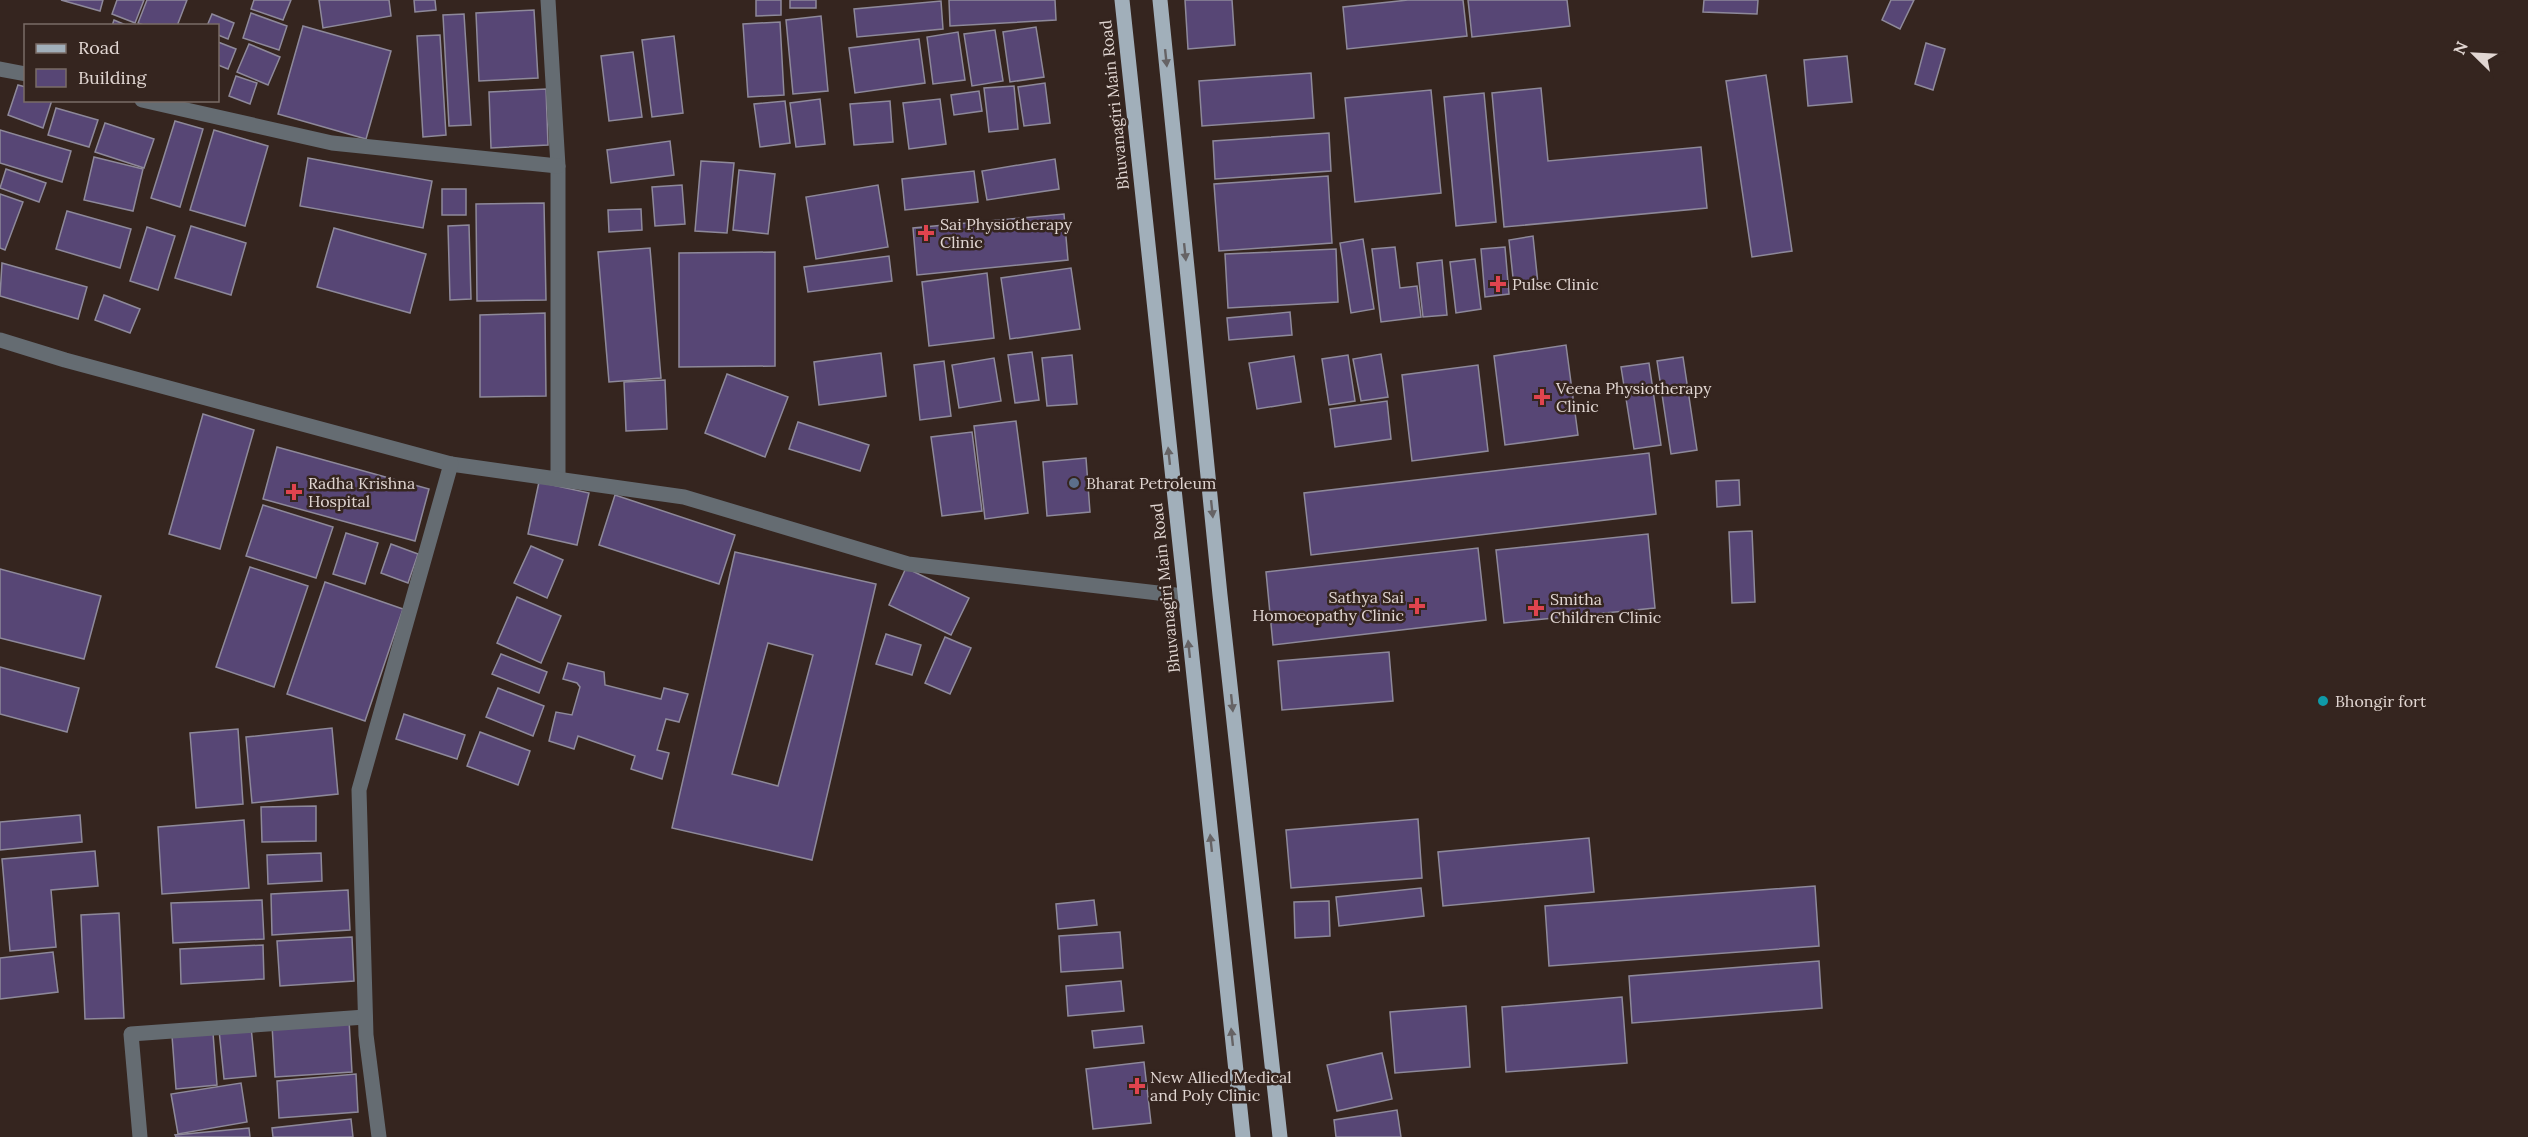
<svg xmlns="http://www.w3.org/2000/svg" width="2528" height="1137" font-family="Lora,serif">
<style>
.building{fill:#574675;stroke:#8e899a;stroke-width:1.5;fill-rule:evenodd}
.lines{fill:none;stroke-linecap:round;stroke-linejoin:round}
.minor{stroke:#656c72;stroke-width:15}
.major{stroke:#a1afba;stroke-width:15}
.oneway{fill:#666365}
.health-dot{fill:#e0444e;stroke:#35251f;stroke-width:2}
.service-dot{fill:#5c6f8a;stroke:#35251f;stroke-width:2}
.culture-dot{fill:#0f9aa8;stroke:#35251f;stroke-width:2}
.labels{text-anchor:middle;dominant-baseline:central;stroke-width:5;stroke-linejoin:round;paint-order:stroke}
.street-label{font-size:16px;fill:#e1d6d2;stroke:#35251f}
.poi-label{font-size:16px;fill:#e1d6d2;stroke:#35251f;text-anchor:start}
</style>
<rect width="100%" height="100%" fill="#35251f"/>
<!-- building -->
<g class="building">
<polygon points="61,0 103,0 100,11"/>
<polygon points="117,0 144,0 135,23 112,14"/>
<polygon points="147,0 187,0 177,26 146,26 138,23"/>
<polygon points="254,0 291,0 283,20 251,9"/>
<polygon points="319,0 389,0 391,16 323,28"/>
<polygon points="414,0 435,0 436,10 415,12"/>
<polygon points="756,0 781,0 781,15 756,16"/>
<rect x="790" y="0" width="26" height="8"/>
<polygon points="949,0 1055,0 1056,20 950,26"/>
<polygon points="1185,0 1232,0 1235,45 1188,49"/>
<polygon points="1408,0 1463,0 1467,36 1347,49 1343,7"/>
<polygon points="1468,0 1567,0 1570,26 1472,37"/>
<polygon points="1704,0 1758,0 1757,14 1703,12"/>
<polygon points="1891,0 1914,0 1900,29 1882,20"/>
<polygon points="941,1 943,29 857,37 854,9"/>
<polygon points="534,10 538,78 479,81 476,13"/>
<polygon points="251,13 287,26 279,50 243,38"/>
<polygon points="212,14 234,23 228,39 218,35 218,26 207,26"/>
<polygon points="464,14 471,125 449,126 443,15"/>
<polygon points="821,16 828,91 793,94 786,20"/>
<polygon points="114,20 128,26 112,26"/>
<polygon points="780,22 784,95 748,97 743,24"/>
<polygon points="303,26 391,51 366,139 278,114"/>
<polygon points="1036,27 1044,77 1010,82 1003,32"/>
<polygon points="995,30 1003,81 972,86 964,34"/>
<polygon points="958,32 965,80 933,84 927,37"/>
<polygon points="440,35 446,135 423,137 417,36"/>
<polygon points="674,36 683,113 652,117 642,40"/>
<polygon points="919,39 925,83 855,93 849,48"/>
<polygon points="218,42 236,49 228,69 218,65"/>
<polygon points="1926,43 1945,49 1933,90 1915,84"/>
<polygon points="249,44 280,57 268,85 237,72"/>
<polygon points="633,52 642,117 609,121 601,56"/>
<polygon points="1847,56 1852,102 1808,106 1804,60"/>
<polygon points="1311,73 1314,118 1202,126 1199,81"/>
<polygon points="1766,75 1792,251 1752,257 1726,81"/>
<polygon points="236,76 257,83 250,104 229,96"/>
<polygon points="1045,83 1050,123 1024,126 1018,87"/>
<polygon points="18,85 26,87 26,100 52,100 43,128 8,115"/>
<polygon points="1014,86 1018,129 989,132 984,88"/>
<polygon points="1541,88 1548,161 1701,147 1707,208 1504,227 1492,93"/>
<polygon points="546,89 548,145 491,148 489,92"/>
<polygon points="1431,90 1441,193 1355,202 1345,98"/>
<polygon points="979,91 982,111 954,115 951,95"/>
<polygon points="1484,93 1496,222 1456,226 1444,97"/>
<polygon points="820,99 825,144 796,147 790,103"/>
<polygon points="940,99 946,144 909,149 903,103"/>
<polygon points="785,101 790,143 760,147 754,104"/>
<polygon points="890,101 893,142 854,145 850,104"/>
<polygon points="56,108 98,120 89,147 48,135"/>
<polygon points="175,121 203,129 180,207 151,198"/>
<polygon points="105,123 154,139 144,168 95,152"/>
<polygon points="0,130 71,151 62,182 0,163"/>
<polygon points="214,130 268,146 245,226 190,210"/>
<polygon points="1329,133 1331,171 1215,179 1213,141"/>
<polygon points="670,141 674,175 611,183 607,150"/>
<polygon points="94,157 143,169 133,211 84,200"/>
<polygon points="308,158 432,181 423,228 300,206"/>
<polygon points="1055,159 1059,189 987,200 982,171"/>
<polygon points="701,161 734,163 727,233 695,231"/>
<polygon points="6,169 46,183 39,202 0,188"/>
<polygon points="739,170 775,174 768,234 733,230"/>
<polygon points="974,171 978,202 905,210 902,179"/>
<polygon points="1328,176 1332,243 1219,251 1214,184"/>
<polygon points="682,185 685,224 655,226 652,187"/>
<polygon points="878,185 888,247 816,259 806,197"/>
<rect x="442" y="189" width="24" height="26"/>
<polygon points="0,194 23,202 5,250 0,248"/>
<polygon points="544,203 546,300 477,301 476,204"/>
<polygon points="641,209 642,230 609,232 608,210"/>
<polygon points="67,211 131,229 120,268 56,249"/>
<polygon points="1064,214 1068,260 917,275 913,228"/>
<polygon points="469,225 471,299 450,300 448,226"/>
<polygon points="191,226 246,243 231,295 175,278"/>
<polygon points="147,227 175,236 158,290 130,281"/>
<polygon points="334,228 426,254 410,313 317,287"/>
<polygon points="1533,236 1538,284 1514,287 1509,240"/>
<polygon points="1363,239 1374,309 1351,313 1340,243"/>
<polygon points="1395,247 1400,288 1417,286 1421,317 1381,322 1372,249"/>
<polygon points="1505,247 1509,294 1485,297 1481,249"/>
<polygon points="650,248 661,378 609,382 598,252"/>
<polygon points="1336,249 1338,302 1228,308 1225,254"/>
<polygon points="775,252 775,366 679,367 679,253"/>
<polygon points="889,256 892,281 808,292 804,267"/>
<polygon points="1475,259 1481,309 1456,313 1450,262"/>
<polygon points="1442,260 1447,315 1423,317 1417,263"/>
<polygon points="2,263 87,287 78,319 0,296"/>
<polygon points="1071,268 1080,329 1010,339 1001,278"/>
<polygon points="987,273 994,338 929,346 922,282"/>
<polygon points="104,295 140,309 130,333 95,320"/>
<polygon points="1290,312 1292,335 1229,340 1227,318"/>
<polygon points="545,313 546,396 480,397 480,315"/>
<polygon points="1566,345 1578,435 1505,445 1494,356"/>
<polygon points="1032,352 1039,400 1015,403 1008,355"/>
<polygon points="881,353 886,396 819,405 814,362"/>
<polygon points="1381,354 1388,397 1361,401 1353,359"/>
<polygon points="1072,355 1077,404 1047,406 1042,358"/>
<polygon points="1348,355 1355,401 1329,405 1322,359"/>
<polygon points="1294,356 1301,402 1257,409 1249,363"/>
<polygon points="1683,357 1697,450 1671,454 1657,361"/>
<polygon points="994,358 1001,401 959,408 952,365"/>
<polygon points="944,361 951,416 920,420 914,365"/>
<polygon points="1649,363 1661,445 1634,449 1621,367"/>
<polygon points="1478,365 1488,451 1412,461 1402,375"/>
<polygon points="727,374 788,397 765,457 705,433"/>
<polygon points="665,380 667,429 626,431 624,382"/>
<polygon points="1387,401 1391,439 1335,447 1330,409"/>
<polygon points="203,414 254,430 220,549 169,534"/>
<polygon points="1016,421 1028,513 985,519 974,426"/>
<polygon points="798,422 869,445 860,471 789,449"/>
<polygon points="972,432 982,511 942,516 931,437"/>
<polygon points="277,447 429,489 415,541 263,499"/>
<polygon points="1649,453 1656,514 1311,555 1304,493"/>
<polygon points="1086,458 1090,512 1047,516 1043,462"/>
<polygon points="1739,480 1740,505 1717,507 1716,481"/>
<polygon points="539,482 589,493 577,545 528,534"/>
<polygon points="615,495 735,535 719,584 599,545"/>
<polygon points="263,505 333,527 316,578 246,556"/>
<polygon points="1752,531 1755,602 1732,603 1729,532"/>
<polygon points="346,533 378,543 365,584 333,574"/>
<polygon points="1648,534 1655,608 1504,623 1496,550"/>
<polygon points="391,544 418,554 408,583 381,573"/>
<polygon points="531,546 563,560 547,598 514,583"/>
<polygon points="1478,548 1486,620 1273,645 1266,572"/>
<path d="M 735,552 L 876,584 L 812,860 L 672,828 ZM 768,643 L 813,655 L 778,786 L 732,774 Z"/>
<polygon points="250,567 308,586 274,687 216,667"/>
<polygon points="906,568 969,598 951,635 889,605"/>
<polygon points="0,569 101,596 84,659 0,638"/>
<polygon points="325,582 403,609 365,721 287,694"/>
<polygon points="517,597 561,616 541,663 497,643"/>
<polygon points="886,634 921,645 912,675 876,664"/>
<polygon points="945,637 971,648 950,694 925,683"/>
<polygon points="1389,652 1393,701 1282,710 1278,661"/>
<polygon points="501,654 547,672 539,693 492,674"/>
<polygon points="568,663 604,672 605,685 661,699 664,688 688,694 679,722 666,719 657,750 669,753 662,779 631,769 635,756 578,736 574,749 549,741 556,712 572,715 580,687 577,683 563,679"/>
<polygon points="0,667 79,688 67,732 0,714"/>
<polygon points="498,688 544,706 533,736 486,717"/>
<polygon points="404,714 465,735 457,759 396,739"/>
<polygon points="332,728 338,794 252,803 246,737"/>
<polygon points="238,729 243,804 196,808 190,733"/>
<polygon points="480,732 530,751 518,785 467,766"/>
<polygon points="316,806 316,841 262,842 261,807"/>
<polygon points="80,815 82,842 0,850 0,822"/>
<polygon points="1418,819 1422,878 1291,888 1286,830"/>
<polygon points="244,820 249,888 162,894 158,827"/>
<polygon points="1589,838 1594,892 1443,906 1438,852"/>
<polygon points="95,851 98,886 51,890 56,947 10,951 2,859"/>
<polygon points="321,853 322,881 268,884 267,855"/>
<polygon points="1815,886 1819,946 1549,966 1545,906"/>
<polygon points="1421,888 1424,916 1339,926 1336,897"/>
<polygon points="348,890 350,930 272,935 271,894"/>
<polygon points="262,900 264,939 173,943 171,903"/>
<polygon points="1094,900 1097,925 1058,929 1056,904"/>
<polygon points="1329,901 1330,936 1295,938 1294,902"/>
<polygon points="119,913 124,1018 85,1019 81,915"/>
<polygon points="1120,932 1123,968 1061,972 1059,936"/>
<polygon points="352,937 354,981 280,986 277,941"/>
<polygon points="263,945 264,979 181,984 180,949"/>
<polygon points="53,952 58,992 0,999 0,958"/>
<polygon points="1819,961 1822,1008 1632,1023 1629,976"/>
<polygon points="1121,981 1124,1011 1068,1016 1066,986"/>
<polygon points="1622,997 1627,1063 1506,1072 1502,1007"/>
<polygon points="1466,1006 1470,1067 1395,1073 1390,1012"/>
<polygon points="349,1020 352,1072 275,1077 272,1025"/>
<polygon points="1142,1026 1144,1043 1094,1048 1092,1031"/>
<polygon points="251,1027 256,1076 224,1079 219,1030"/>
<polygon points="213,1033 217,1085 176,1089 172,1036"/>
<polygon points="1382,1053 1392,1099 1337,1111 1327,1065"/>
<polygon points="1144,1062 1151,1123 1093,1129 1086,1069"/>
<polygon points="356,1074 358,1112 279,1118 277,1081"/>
<polygon points="241,1083 247,1122 178,1134 171,1094"/>
<polygon points="1397,1110 1401,1137 1336,1137 1334,1120"/>
<polygon points="351,1119 353,1137 273,1137 272,1128"/>
<polygon points="249,1128 250,1137 176,1137 175,1135"/>
</g>
<g class="lines">
<!-- minor -->
<g class="minor">
<polyline points="548,0 558,166 558,479"/>
<polyline points="0,69 26,74"/>
<polyline points="142,100 332,143 558,166"/>
<polyline points="0,340 65,360 451,464 684,497 908,564 1184,596"/>
<polyline points="140,1137 131,1034 365,1017"/>
<polyline points="379,1137 366,1035 359,790 451,464"/>
</g>
<!-- major -->
<g class="major">
<polyline points="1122,0 1243,1137"/>
<polyline points="1160,0 1220,595 1280,1137"/>
</g>
</g>
<!-- one-way arrows -->
<defs><path id="oneway-solid" d="M-6-.8H1V-3.2L6.5 0L1 3.2V.8H-6Z" transform="scale(1.5)"/></defs>
<g class="oneway">
<use href="#oneway-solid" transform="translate(1166 58) rotate(84)"/>
<use href="#oneway-solid" transform="translate(1185 252) rotate(84)"/>
<use href="#oneway-solid" transform="translate(1169 456) rotate(-96)"/>
<use href="#oneway-solid" transform="translate(1212 509) rotate(84)"/>
<use href="#oneway-solid" transform="translate(1189 649) rotate(-96)"/>
<use href="#oneway-solid" transform="translate(1232 703) rotate(84)"/>
<use href="#oneway-solid" transform="translate(1211 843) rotate(-96)"/>
<use href="#oneway-solid" transform="translate(1232 1037) rotate(-96)"/>
</g>
<!-- markers -->
<g class="health-dot">
<path d="M923 224h6v6h6v6h-6v6h-6v-6h-6v-6h6z"/>
<path d="M1495 275h6v6h6v6h-6v6h-6v-6h-6v-6h6z"/>
<path d="M1539 388h6v6h6v6h-6v6h-6v-6h-6v-6h6z"/>
<path d="M291 483h6v6h6v6h-6v6h-6v-6h-6v-6h6z"/>
<path d="M1414 597h6v6h6v6h-6v6h-6v-6h-6v-6h6z"/>
<path d="M1533 599h6v6h6v6h-6v6h-6v-6h-6v-6h6z"/>
<path d="M1134 1077h6v6h6v6h-6v6h-6v-6h-6v-6h6z"/>
</g>
<circle class="service-dot" cx="1074" cy="483" r="6"/>
<circle class="culture-dot" cx="2323" cy="701" r="6"/>
<g class="labels">
<!-- street labels -->
<g class="street-label">
<text transform="translate(1114 105) rotate(-96)">Bhuvanagiri Main Road</text>
<text transform="translate(1165 588) rotate(-96)">Bhuvanagiri Main Road</text>
</g>
<!-- poi labels -->
<g class="poi-label">
<text x="940" y="224">Sai Physiotherapy<tspan x="940" dy="18">Clinic</tspan></text>
<text x="1512" y="284">Pulse Clinic</text>
<text x="1556" y="388">Veena Physiotherapy<tspan x="1556" dy="18">Clinic</tspan></text>
<text x="308" y="483">Radha Krishna<tspan x="308" dy="18">Hospital</tspan></text>
<text x="1086" y="483">Bharat Petroleum</text>
<text x="1404" y="597" text-anchor="end">Sathya Sai<tspan x="1404" dy="18">Homoeopathy Clinic</tspan></text>
<text x="1550" y="599">Smitha<tspan x="1550" dy="18">Children Clinic</tspan></text>
<text x="2335" y="701">Bhongir fort</text>
<text x="1150" y="1077">New Allied Medical<tspan x="1150" dy="18">and Poly Clinic</tspan></text>
</g>
</g>
<!-- legend -->
<rect x="24" y="24" width="195" height="78" fill="#35251f" stroke="#7a6c67" stroke-width="1.5"/>
<rect x="36" y="44" width="30" height="9" fill="#a1afba" stroke="#7a6c67" stroke-width="1.5"/>
<text x="78" y="54" font-size="18" fill="#e1d6d2">Road</text>
<rect x="36" y="69" width="30" height="18" fill="#574675" stroke="#7a6c67" stroke-width="1.5"/>
<text x="78" y="84" font-size="18" fill="#e1d6d2">Building</text>
<!-- north arrow -->
<g transform="translate(2474 54) rotate(294)" stroke="#35251f" stroke-width="4.5" paint-order="stroke">
<path d="M0-4.5L10 22L0 15L-10 22Z" fill="#e1d6d2"/>
<text y="-9" font-size="16" font-weight="bold" text-anchor="middle" fill="#e1d6d2">N</text>
</g>
</svg>
